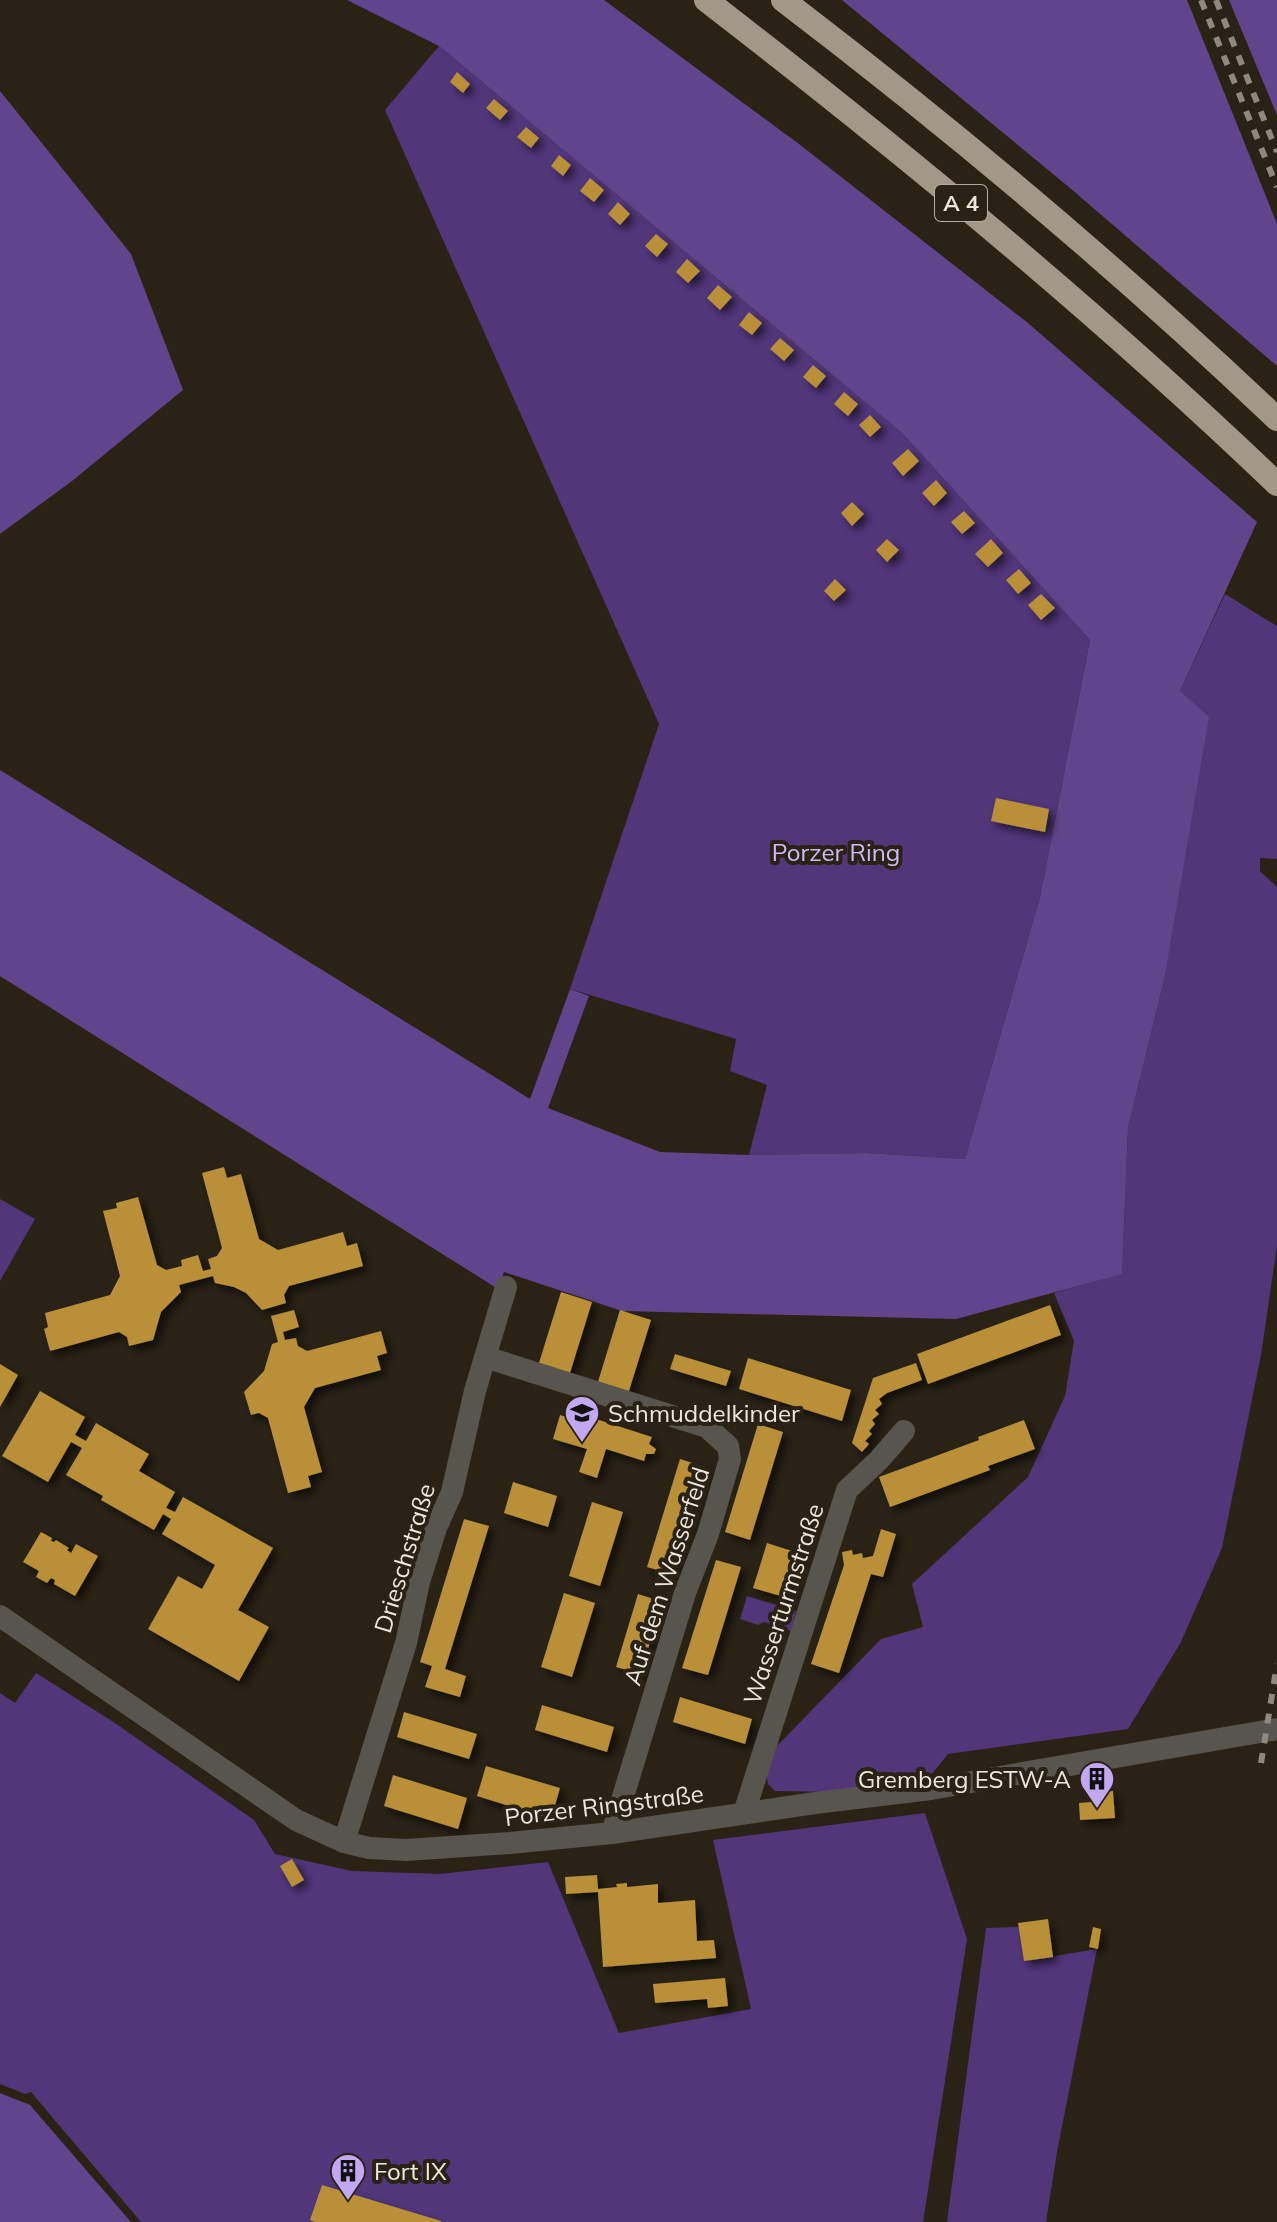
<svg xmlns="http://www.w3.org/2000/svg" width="1277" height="2222" font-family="Mulish,sans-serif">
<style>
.green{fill:#51367a}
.forest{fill:#61458c}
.building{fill:#b98f38;filter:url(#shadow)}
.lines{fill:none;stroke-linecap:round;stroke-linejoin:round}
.minor{stroke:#58544e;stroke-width:22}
.motorway{stroke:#a19888;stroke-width:24}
.rail{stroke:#8e887d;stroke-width:6;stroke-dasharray:10 10;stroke-linecap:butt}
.labels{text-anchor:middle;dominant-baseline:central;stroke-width:8;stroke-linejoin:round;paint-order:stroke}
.shield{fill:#292215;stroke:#b2ada2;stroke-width:2}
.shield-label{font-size:22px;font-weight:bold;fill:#ede8df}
.park-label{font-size:24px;fill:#cebaf7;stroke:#292215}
.poi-label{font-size:24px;fill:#ede8df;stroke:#292215;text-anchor:start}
.street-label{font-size:24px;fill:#ede8df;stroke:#292215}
</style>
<defs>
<filter id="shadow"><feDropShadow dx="5" dy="5" stdDeviation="4" flood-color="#0009"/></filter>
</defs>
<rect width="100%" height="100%" fill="#292215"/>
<!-- green -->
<g class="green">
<polygon points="439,46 902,433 1090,640 1040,897 965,1159 866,1153 749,1155 767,1085 730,1071 736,1039 570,989 659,724 385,110"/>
<polygon points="1225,594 1277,626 1277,859 1260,858 1260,871 1277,887 1277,1246 1261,1355 1222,1548 1181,1642 1128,1729 948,1754 931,1775 836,1792 775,1791 768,1784 766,1773 773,1750 881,1639 923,1627 912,1584 1028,1477 1065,1396 1074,1341 1054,1293 1122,1273 1128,1128 1164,980 1180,691"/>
<polygon points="0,1199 35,1219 0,1281"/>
<polygon points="747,1596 796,1611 791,1631 764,1622 758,1625 740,1619"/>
<polygon points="36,1673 115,1723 254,1820 275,1854 352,1871 440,1874 548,1862 619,2033 751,2009 713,1840 925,1813 967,1939 923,2222 141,2222 31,2092 25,2094 0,2084 0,1693 15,1703"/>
<polygon points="1019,1927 1024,1961 1097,1949 1057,2152 1046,2222 947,2222 986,1928"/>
</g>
<!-- forest -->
<g class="forest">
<polygon points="347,0 604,0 799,144 1028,323 1257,522 1180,691 1209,717 1164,980 1128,1128 1122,1274 956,1319 622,1311 504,1272 498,1289 0,976 0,770 530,1099 570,989 589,996 548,1108 660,1152 749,1155 866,1153 965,1159 1040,897 1090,640 902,433 439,46"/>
<polygon points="842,0 1187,0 1277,224 1277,366 1070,188"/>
<polygon points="1229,0 1277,0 1277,115"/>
<polygon points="0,91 131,254 183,390 72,481 0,534"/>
<polygon points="0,2093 30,2105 131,2222 0,2222"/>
</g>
<!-- building -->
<g class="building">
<polygon points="457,72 470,84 463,93 450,82"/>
<polygon points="494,99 508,111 500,120 486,108"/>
<polygon points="526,127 539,138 531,148 517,137"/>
<polygon points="559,155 571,165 563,176 551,166"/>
<polygon points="590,178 604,190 594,202 580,191"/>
<polygon points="618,202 630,214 620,225 608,214"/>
<polygon points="656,234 668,244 657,257 645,246"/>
<polygon points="687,259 700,271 688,283 676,272"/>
<polygon points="718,285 732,297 720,310 707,298"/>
<polygon points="749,312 762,323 752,335 739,325"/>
<polygon points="780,338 794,350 784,361 770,349"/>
<polygon points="813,365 826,376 816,388 803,377"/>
<polygon points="844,392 858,404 848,416 834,404"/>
<polygon points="870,415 881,427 870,437 859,425"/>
<polygon points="908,449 919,461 903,476 892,463"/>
<polygon points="936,480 947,493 934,506 922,493"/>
<polygon points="852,502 864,514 852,526 841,513"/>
<polygon points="964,511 975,523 962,534 951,522"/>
<polygon points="887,539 899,550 887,562 876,550"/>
<polygon points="991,539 1003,553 988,567 975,554"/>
<polygon points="1019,569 1031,583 1018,594 1006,580"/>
<polygon points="835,579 846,590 834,601 824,591"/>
<polygon points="1041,594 1055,608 1041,620 1028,605"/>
<polygon points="996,798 1049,809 1045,832 991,821"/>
<polygon points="224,1167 227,1178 241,1174 259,1239 278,1250 343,1232 347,1246 357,1243 363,1266 289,1286 284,1295 286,1303 262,1310 246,1293 234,1287 215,1283 213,1276 179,1285 181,1292 161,1312 153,1340 129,1346 127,1337 119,1332 50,1351 44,1329 48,1327 45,1313 110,1295 120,1276 103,1211 117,1208 116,1203 138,1197 157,1265 166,1270 182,1266 181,1260 198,1255 203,1271 211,1269 208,1259 217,1256 222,1248 202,1173"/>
<polygon points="561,1292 592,1302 569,1376 538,1366"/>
<polygon points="1050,1305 1061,1335 928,1384 917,1354"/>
<polygon points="294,1310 299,1327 283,1332 285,1340 296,1338 298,1346 307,1351 381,1331 387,1353 377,1356 381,1370 315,1388 304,1407 322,1472 308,1476 311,1487 288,1493 268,1418 259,1413 251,1415 244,1392 264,1371 272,1344 278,1342 271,1316"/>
<polygon points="620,1310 651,1320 628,1394 597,1385"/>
<polygon points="675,1354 731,1371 726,1386 670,1369"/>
<polygon points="748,1358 851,1390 842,1421 739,1389"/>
<polygon points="916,1363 922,1380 887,1393 879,1399 882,1404 875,1410 879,1414 872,1420 875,1424 869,1431 872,1434 865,1441 869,1444 862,1452 852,1443 873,1378"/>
<polygon points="0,1364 18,1375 0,1407"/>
<polygon points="40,1391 85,1417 75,1435 86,1441 96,1423 149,1454 139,1471 175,1492 166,1508 175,1512 183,1497 273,1548 238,1610 269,1627 239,1681 148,1629 178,1576 202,1589 215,1565 162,1534 171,1519 163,1514 154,1530 101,1500 103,1496 66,1475 82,1448 71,1442 48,1482 2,1456"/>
<polygon points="560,1415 594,1425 596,1419 652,1437 649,1444 656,1449 654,1454 646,1454 644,1461 606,1449 597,1478 579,1472 587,1449 553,1439"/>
<polygon points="1024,1420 1035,1449 988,1466 990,1470 890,1507 879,1477 979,1440 978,1437"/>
<polygon points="758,1424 783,1432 750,1540 725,1532"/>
<polygon points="680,1459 705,1467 671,1574 647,1567"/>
<polygon points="513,1482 557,1496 548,1527 504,1513"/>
<polygon points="592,1502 623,1512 600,1586 569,1576"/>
<polygon points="464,1519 489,1526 445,1669 466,1676 460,1697 425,1687 432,1666 420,1662"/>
<polygon points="881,1529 896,1534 883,1577 871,1574 839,1673 811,1664 844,1565 842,1552 852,1550 853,1555 862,1553 863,1558 873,1556"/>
<polygon points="41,1532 52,1538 51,1541 54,1542 56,1540 69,1548 67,1550 71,1553 76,1544 98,1556 75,1596 54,1584 55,1580 51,1578 47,1583 36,1577 39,1571 23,1562"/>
<polygon points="767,1543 798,1553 784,1597 753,1588"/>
<polygon points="716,1560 741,1567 708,1675 682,1668"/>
<polygon points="564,1593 595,1603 572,1677 541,1667"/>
<polygon points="638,1594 663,1602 640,1674 616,1667"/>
<polygon points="680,1697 752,1719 745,1744 673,1722"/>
<polygon points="542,1705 614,1727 607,1752 535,1730"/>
<polygon points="404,1712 477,1734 469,1759 397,1737"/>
<polygon points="486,1766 560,1788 551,1819 477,1796"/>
<polygon points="393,1775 467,1798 458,1829 384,1806"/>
<polygon points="1113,1791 1115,1818 1080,1820 1079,1803 1104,1801 1104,1792"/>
<polygon points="292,1859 304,1880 292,1887 280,1866"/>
<polygon points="597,1875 598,1889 617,1887 616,1884 627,1883 627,1887 658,1884 658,1903 695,1900 697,1941 714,1940 716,1958 603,1967 598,1892 566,1894 565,1877"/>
<polygon points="1048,1919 1053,1957 1024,1961 1018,1923"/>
<polygon points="1093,1927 1101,1929 1098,1949 1089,1947"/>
<polygon points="725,1978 728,2006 708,2008 707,1999 655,2003 653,1984"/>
<polygon points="322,2185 441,2221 441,2222 315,2222 310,2220"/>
</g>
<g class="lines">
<!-- minor -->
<g class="minor">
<polyline points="485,1357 707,1427 728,1446 730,1459 708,1534 685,1593 612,1833"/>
<polyline points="0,1616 296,1820 344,1842 369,1848 406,1850 510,1843 612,1833 815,1803 931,1789 1277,1729"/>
<polyline points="744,1813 847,1490 879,1460 904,1431"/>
<polyline points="344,1842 406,1643 419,1582 436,1528 452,1492 475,1391 506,1287"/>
</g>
<!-- motorway -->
<g class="motorway">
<path d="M 706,0 C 904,153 1096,311 1277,484"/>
<path d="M 783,0 C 955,131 1120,270 1277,419"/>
</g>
<!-- rail -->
<g class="rail">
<polyline points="1201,0 1277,187"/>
<polyline points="1216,0 1277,152"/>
<polyline points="1261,1763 1277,1664"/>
</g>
</g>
<!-- icons -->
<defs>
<symbol id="school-pin" viewBox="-11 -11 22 30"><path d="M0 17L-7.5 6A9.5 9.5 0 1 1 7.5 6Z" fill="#c2a8f3" stroke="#292215"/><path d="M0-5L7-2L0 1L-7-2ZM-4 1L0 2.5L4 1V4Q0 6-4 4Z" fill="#111"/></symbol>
<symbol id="building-pin" viewBox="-11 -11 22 30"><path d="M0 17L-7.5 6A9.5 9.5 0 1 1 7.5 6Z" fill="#c2a8f3" stroke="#292215"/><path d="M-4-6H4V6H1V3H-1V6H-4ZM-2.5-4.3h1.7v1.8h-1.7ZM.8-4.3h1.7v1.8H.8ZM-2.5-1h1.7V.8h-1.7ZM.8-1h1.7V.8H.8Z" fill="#111"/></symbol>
</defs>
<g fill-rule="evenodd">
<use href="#school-pin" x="562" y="1393" width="40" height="54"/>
<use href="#building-pin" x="1077" y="1759" width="40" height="54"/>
<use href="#building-pin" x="328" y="2151" width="40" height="54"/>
</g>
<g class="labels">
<!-- shield labels -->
<rect class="shield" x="935" y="185" width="52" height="36" rx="6"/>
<g class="shield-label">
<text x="961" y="203">A 4</text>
</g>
<!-- park labels -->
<g class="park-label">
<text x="836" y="852">Porzer Ring</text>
</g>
<!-- poi labels -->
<g class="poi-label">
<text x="608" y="1413">Schmuddelkinder</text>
<text x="1071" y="1779" text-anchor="end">Gremberg ESTW-A</text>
<text x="374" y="2171">Fort IX</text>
</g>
<!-- street labels -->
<g class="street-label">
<text transform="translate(404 1558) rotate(-73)">Drieschstraße</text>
<text transform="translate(666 1576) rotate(-72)">Auf dem Wasserfeld</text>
<text transform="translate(783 1604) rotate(-72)">Wasserturmstraße</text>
<text transform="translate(604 1805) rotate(-7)">Porzer Ringstraße</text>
</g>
</g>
</svg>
